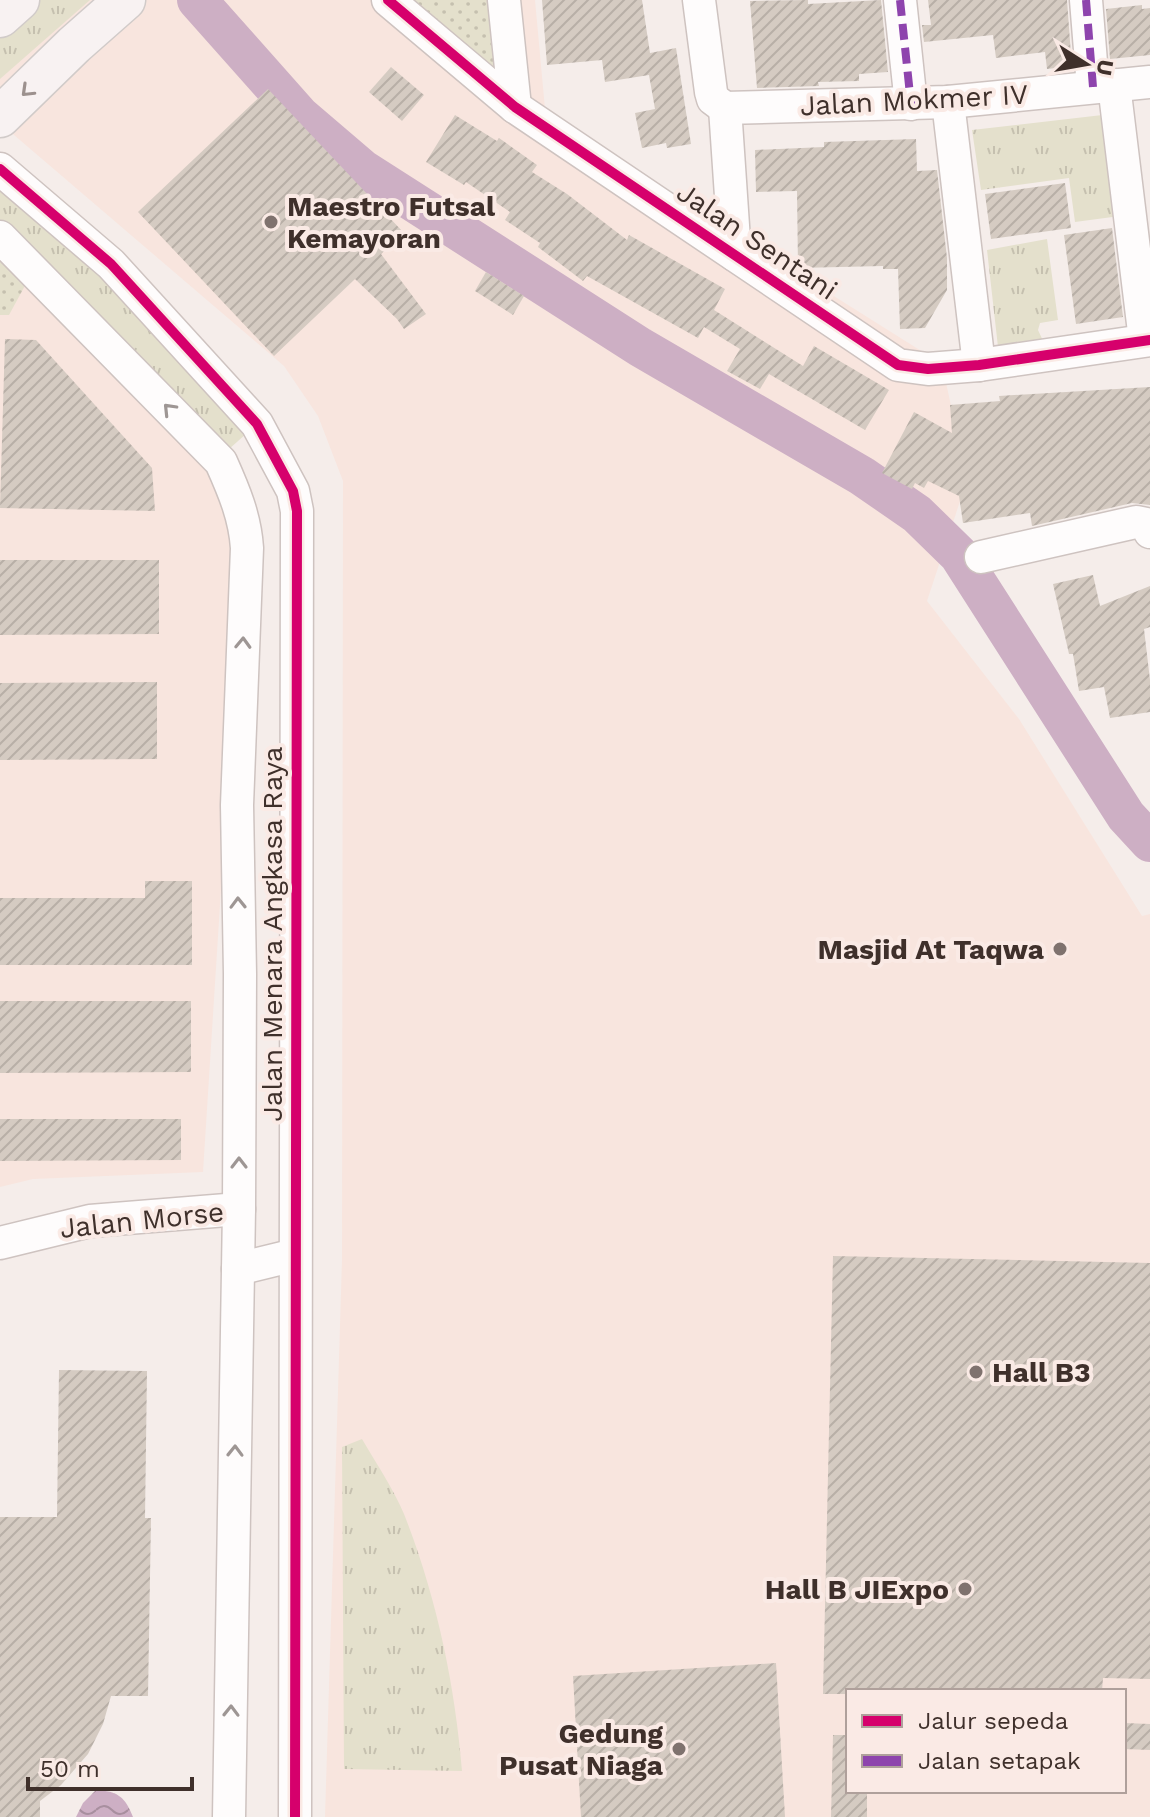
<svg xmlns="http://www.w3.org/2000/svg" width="1150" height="1817" font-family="'Work Sans',sans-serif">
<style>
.built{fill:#f8e5de;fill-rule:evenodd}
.grass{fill:url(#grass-tufts)}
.garden{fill:url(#garden-dots)}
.water{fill:url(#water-waves)}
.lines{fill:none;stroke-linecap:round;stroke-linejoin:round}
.river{stroke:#cdafc4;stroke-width:40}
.building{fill:url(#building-hatch)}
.minor-casing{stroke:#cec3c0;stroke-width:35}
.major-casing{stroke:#d1cbc9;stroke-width:43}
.minor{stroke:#fefcfc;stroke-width:32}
.major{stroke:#f8f2f2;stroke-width:40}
.quiet{stroke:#8e44ad;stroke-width:8;stroke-dasharray:16 8;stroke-linecap:butt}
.cycleway-casing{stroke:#faeae5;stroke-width:15}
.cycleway{stroke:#d6006c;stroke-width:10}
.oneway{stroke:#9c918e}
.oneway2{stroke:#9e9694}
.poi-dot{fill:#7f726e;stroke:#faeae5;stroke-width:3}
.labels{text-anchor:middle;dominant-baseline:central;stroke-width:8;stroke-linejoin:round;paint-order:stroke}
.street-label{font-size:28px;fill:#3f302b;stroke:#faeae5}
.poi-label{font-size:28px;font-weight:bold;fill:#3f302b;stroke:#faeae5;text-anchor:end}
</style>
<defs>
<pattern id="grass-tufts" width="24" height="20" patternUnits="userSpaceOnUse" patternTransform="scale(2)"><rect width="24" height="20" fill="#e4e0cc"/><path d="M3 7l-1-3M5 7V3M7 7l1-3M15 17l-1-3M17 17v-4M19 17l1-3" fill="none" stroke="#c5c0af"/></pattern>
<pattern id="garden-dots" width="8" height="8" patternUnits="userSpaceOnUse" patternTransform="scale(2)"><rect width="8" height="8" fill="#e4e0cc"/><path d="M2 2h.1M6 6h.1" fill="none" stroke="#c5c0af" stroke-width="1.8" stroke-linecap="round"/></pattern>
<pattern id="water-waves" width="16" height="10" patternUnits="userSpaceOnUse" patternTransform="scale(2)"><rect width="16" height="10" fill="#cdafc4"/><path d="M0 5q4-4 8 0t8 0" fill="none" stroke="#a88f9f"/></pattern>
<pattern id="building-hatch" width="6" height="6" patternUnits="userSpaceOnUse" patternTransform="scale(2)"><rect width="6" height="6" fill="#d5cbc2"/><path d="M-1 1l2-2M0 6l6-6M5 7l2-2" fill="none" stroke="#b8afa7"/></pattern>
</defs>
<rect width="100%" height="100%" fill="#f5edea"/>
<!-- built -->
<g class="built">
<path d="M 0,0 L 535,0 L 545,109 L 708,217 L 942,364 L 967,480 L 927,601 L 1019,719 L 1142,916 L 1150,914 L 1150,1817 L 325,1817 L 342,1260 L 343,481 L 318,416 L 284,366 L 0,123 ZM 848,1691 L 1124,1691 L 1124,1791 L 848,1791 Z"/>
<polygon points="0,237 220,463 244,528 203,1172 33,1179 0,1187"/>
</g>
<!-- grass -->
<g class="grass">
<polygon points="19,0 90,0 0,79 0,17"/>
<polygon points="1111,114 1120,216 1075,222 1069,178 981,190 972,130"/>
<polygon points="0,169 255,426 220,457 0,236"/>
<polygon points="1047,239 1058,320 1040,323 1038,330 1045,345 998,347 987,250"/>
<path d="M 362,1439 C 376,1463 393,1488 404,1514 C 436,1595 455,1684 462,1771 L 344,1769 L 342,1447 Z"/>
</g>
<!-- garden -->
<g class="garden">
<polygon points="410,0 491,0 496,72"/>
<polygon points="0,237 33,271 9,315 0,315"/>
</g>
<!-- water -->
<path class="water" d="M 96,1790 C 118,1791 125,1797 133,1817 L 76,1817 L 83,1803 Z"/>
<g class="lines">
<!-- river -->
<polyline class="river" points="197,0 300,116 362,169 640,347 862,476 917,514 959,555 1126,816 1150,842"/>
</g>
<!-- building -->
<g class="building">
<polygon points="542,0 642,0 650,53 676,48 691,144 667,148 666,143 642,148 635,113 655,109 649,75 605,82 602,60 547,65"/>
<polygon points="808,0 808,4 881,0 888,72 859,74 859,81 818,82 819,86 757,88 750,1"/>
<polygon points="928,0 1067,0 1071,55 1064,57 1065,67 1047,69 1045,52 996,58 993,35 924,42 922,25 931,25"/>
<polygon points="1142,5 1142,9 1150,8 1150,55 1110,59 1106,9"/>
<polygon points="391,67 424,95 402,121 369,92"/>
<polygon points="268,89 403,232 381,254 426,314 404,329 397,319 355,279 274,356 138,212"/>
<polygon points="455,115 497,141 499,138 537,165 532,172 567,194 627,240 629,235 725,289 714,310 803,366 814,346 889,390 865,430 769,374 760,389 727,371 740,349 704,327 698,338 587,276 583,281 538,247 540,243 505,220 510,212 466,182 464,185 426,162"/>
<polygon points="916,139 917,171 937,170 947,258 947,290 925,328 900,329 898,269 883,269 883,266 798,268 797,191 756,192 755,150 824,147 824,142"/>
<polygon points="1065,183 1071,228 991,239 985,194"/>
<polygon points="1112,228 1123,317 1076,324 1064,235"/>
<polygon points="486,272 524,296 513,315 475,291"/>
<polygon points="5,339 36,340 152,468 155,511 0,508"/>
<polygon points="1150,387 1150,505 1132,503 1032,526 1030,513 963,523 959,496 928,481 924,488 915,483 912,489 882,473 914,412 952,433 950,405 1000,401 999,396"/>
<polygon points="0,560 159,560 159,634 0,635"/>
<polygon points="1093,575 1100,606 1150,586 1150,627 1144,629 1150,680 1150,712 1110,718 1104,687 1079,691 1073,654 1069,654 1053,584"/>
<polygon points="157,682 157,759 0,760 0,683"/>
<polygon points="145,881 192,881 192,965 0,965 0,898 145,898"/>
<polygon points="0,1001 191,1001 191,1072 0,1073"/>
<polygon points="0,1119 181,1119 181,1160 0,1161"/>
<polygon points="833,1256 1150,1263 1150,1679 1103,1678 1102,1691 848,1691 848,1694 823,1694"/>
<polygon points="59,1370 147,1371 145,1518 151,1518 148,1696 111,1696 103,1724 88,1754 61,1785 40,1801 40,1817 0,1817 0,1517 57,1517"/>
<polygon points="776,1663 785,1817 581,1817 573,1676"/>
<polygon points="1124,1723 1150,1724 1150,1750 1124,1749"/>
<polygon points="833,1735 848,1735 848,1791 867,1791 867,1817 831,1817"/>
</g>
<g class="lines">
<defs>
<g id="minor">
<polyline points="388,0 515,107 898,365 928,369 979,365 1150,340"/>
<polyline points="504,0 515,107"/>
<polyline points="699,0 711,92 713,99 725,108"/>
<polyline points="900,0 911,104"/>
<polyline points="1086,0 1093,87"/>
<polyline points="1114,85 1145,340"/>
<polyline points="948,102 979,365"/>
<polyline points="725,108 948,102 1150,82"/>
<polyline points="725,108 735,255"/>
<polyline points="0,169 111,264 257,424 293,491 297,511 295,1817"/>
<path d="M 0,237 L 221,462 C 234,491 245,517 247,548 L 237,805 L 240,974 L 239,1209 L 229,1817"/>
<polyline points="981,557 1136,522 1146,524 1150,532"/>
<polyline points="0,1243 90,1221 239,1209"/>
<polyline points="238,1269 295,1255"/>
</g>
<g id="major">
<polyline points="0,17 19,0"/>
<polyline points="0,117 74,45 125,0"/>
</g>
</defs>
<!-- minor casing -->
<use href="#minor" class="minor-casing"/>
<!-- major casing -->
<use href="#major" class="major-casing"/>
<!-- minor -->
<use href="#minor" class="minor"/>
<!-- major -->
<use href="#major" class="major"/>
<!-- quiet -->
<g class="quiet">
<polyline points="900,0 911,104"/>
<polyline points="1086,0 1093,87"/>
</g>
<defs>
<g id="cycleway">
<polyline points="388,0 515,107 898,365 928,369 979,365 1150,340"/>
<polyline points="0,169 111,264 257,424 293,491 297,511 295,1817"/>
</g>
</defs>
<!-- cycleway casing -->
<use href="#cycleway" class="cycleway-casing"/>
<!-- cycleway -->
<use href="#cycleway" class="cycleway"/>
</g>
<!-- one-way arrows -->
<defs><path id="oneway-chevron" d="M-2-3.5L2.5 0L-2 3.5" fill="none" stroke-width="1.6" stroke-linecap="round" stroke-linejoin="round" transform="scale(2)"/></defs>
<use class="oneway" href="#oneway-chevron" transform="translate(27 91) rotate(136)"/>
<g class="oneway2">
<use href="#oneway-chevron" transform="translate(169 409) rotate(-134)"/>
<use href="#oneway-chevron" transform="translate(243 643) rotate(-88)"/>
<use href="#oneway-chevron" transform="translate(238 903) rotate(-91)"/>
<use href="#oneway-chevron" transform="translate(239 1163) rotate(-90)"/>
<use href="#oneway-chevron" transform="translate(235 1451) rotate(-89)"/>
<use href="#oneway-chevron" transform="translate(231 1711) rotate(-89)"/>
</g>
<!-- markers -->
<g class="poi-dot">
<circle cx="271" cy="222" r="8"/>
<circle cx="1060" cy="949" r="8"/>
<circle cx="976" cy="1372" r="8"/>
<circle cx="965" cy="1589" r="8"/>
<circle cx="679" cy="1749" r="8"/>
</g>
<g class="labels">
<!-- street labels -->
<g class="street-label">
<text transform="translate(914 100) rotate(-3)">Jalan Mokmer IV</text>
<text transform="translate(757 241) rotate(34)">Jalan Sentani</text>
<text transform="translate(272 934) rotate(-90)">Jalan Menara Angkasa Raya</text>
<text transform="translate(142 1220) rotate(-6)">Jalan Morse</text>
</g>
<!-- poi labels -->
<g class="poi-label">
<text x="287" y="206" text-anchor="start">Maestro Futsal<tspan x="287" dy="32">Kemayoran</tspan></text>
<text x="1044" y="949">Masjid At Taqwa</text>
<text x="992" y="1372" text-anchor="start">Hall B3</text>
<text x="949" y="1589">Hall B JIExpo</text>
<text x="663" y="1733">Gedung<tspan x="663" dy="32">Pusat Niaga</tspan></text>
</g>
</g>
<!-- legend -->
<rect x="846" y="1689" width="280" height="104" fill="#faeae5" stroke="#afa09b" stroke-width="2"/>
<rect x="862" y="1715" width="40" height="12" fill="#d6006c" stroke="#afa09b" stroke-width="2"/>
<text x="918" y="1729" font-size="24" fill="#3f302b">Jalur sepeda</text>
<rect x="862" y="1755" width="40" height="12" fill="#8e44ad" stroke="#afa09b" stroke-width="2"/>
<text x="918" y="1769" font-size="24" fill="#3f302b">Jalan setapak</text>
<!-- north arrow -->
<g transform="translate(1086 64) rotate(101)" stroke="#faeae5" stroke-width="6" paint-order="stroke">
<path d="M0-6L14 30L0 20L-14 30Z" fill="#3f302b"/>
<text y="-12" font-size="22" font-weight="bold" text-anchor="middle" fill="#3f302b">U</text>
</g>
<!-- scale -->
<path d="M28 1777v12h164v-12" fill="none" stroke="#3f302b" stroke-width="4"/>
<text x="40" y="1777" font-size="24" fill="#3f302b" stroke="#faeae5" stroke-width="6" paint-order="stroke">50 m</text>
</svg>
